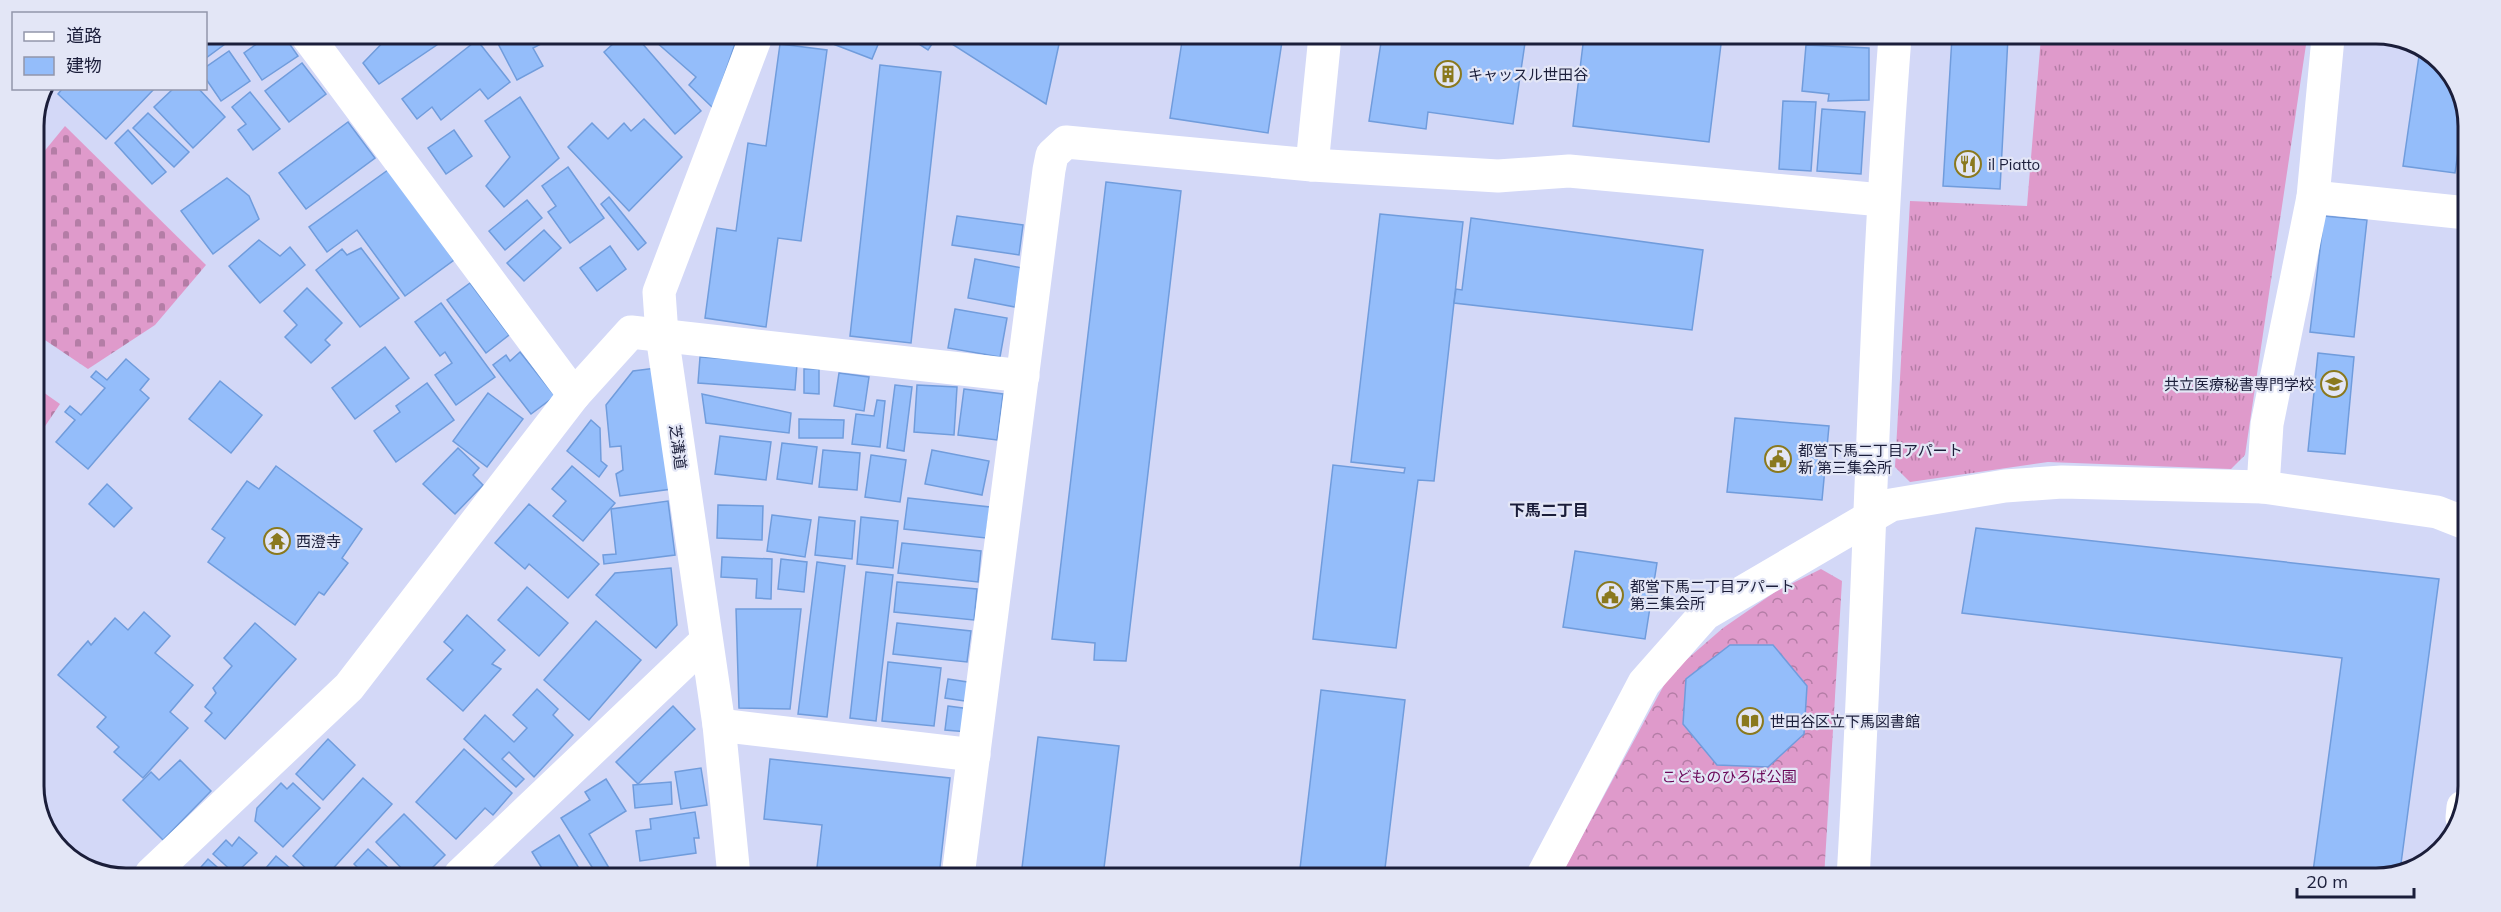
<svg xmlns="http://www.w3.org/2000/svg" width="2501" height="912" font-family="Mulish,'Noto Sans JP',sans-serif">
<style>
.grass{fill:url(#grass-tufts)}
.forest{fill:url(#forest-crowns)}
.cemetery{fill:url(#cemetery-stones)}
.building{fill:#94bdfa;stroke:#709cdc;stroke-width:1.5}
.lines{fill:none;stroke-linecap:round;stroke-linejoin:round}
.minor{stroke:#fff;stroke-width:33}
.labels{text-anchor:middle;dominant-baseline:central;stroke-width:4.5;stroke-linejoin:round;paint-order:stroke}
.poi-label{font-size:15px;fill:#1b1e3a;stroke:#e3e6f6;text-anchor:start}
.street-label{font-size:15px;fill:#1b1e3a;stroke:#e3e6f6}
.park-label{font-size:15px;fill:#690557;stroke:#e3e6f6}
.neighbourhood-label{font-size:16px;font-weight:bold;fill:#1b1e3a;stroke:#e3e6f6}
.rim{fill:none;stroke:#1b1e3a;stroke-width:3}
</style>
<defs>
<pattern id="grass-tufts" width="24" height="20" patternUnits="userSpaceOnUse" patternTransform="scale(1.5)"><rect width="24" height="20" fill="#df9acb"/><path d="M3 7l-1-3M5 7V3M7 7l1-3M15 17l-1-3M17 17v-4M19 17l1-3" fill="none" stroke="#b47da6"/></pattern>
<pattern id="forest-crowns" width="20" height="18" patternUnits="userSpaceOnUse" patternTransform="scale(1.5)"><rect width="20" height="18" fill="#df9acb"/><path d="M2 6a3 3 0 1 1 6 0M12 15a3 3 0 1 1 6 0" fill="none" stroke="#b47da6"/></pattern>
<pattern id="cemetery-stones" width="16" height="16" patternUnits="userSpaceOnUse" patternTransform="scale(1.5)"><rect width="16" height="16" fill="#df9acb"/><path d="M2 7V4a2 2 0 0 1 4 0v3zM10 15v-3a2 2 0 0 1 4 0v3z" fill="#b47da6"/></pattern>
</defs>
<rect width="100%" height="100%" fill="#d3d8f7"/>
<!-- grass -->
<polygon class="grass" points="2041,37 2307,38 2245,455 2231,469 2048,462 1910,482 1895,467 1910,201 2027,206"/>
<!-- forest -->
<polygon class="forest" points="1821,569 1842,581 1824,878 1560,877 1670,674 1723,628 1775,592"/>
<!-- cemetery -->
<g class="cemetery">
<polygon points="65,126 206,265 155,325 88,369 33,332 33,165"/>
<polygon points="33,385 60,404 33,444"/>
</g>
<!-- building -->
<g class="building">
<polygon points="206,33 240,33 206,58"/>
<polygon points="272,33 282,33 298,56 262,80 244,53"/>
<polygon points="391,34 453,34 379,84 363,63"/>
<polygon points="493,34 539,34 543,43 533,48 543,66 517,80"/>
<polygon points="624,34 634,34 701,111 675,134 604,52"/>
<polygon points="647,34 738,35 713,108 689,85 696,77"/>
<polygon points="807,34 882,35 872,59"/>
<polygon points="905,35 1061,35 1046,104 938,35 928,50"/>
<polygon points="1183,35 1283,35 1268,133 1170,118"/>
<polygon points="1382,36 1526,36 1513,124 1428,112 1426,129 1369,121"/>
<polygon points="1584,36 1722,36 1709,142 1573,126"/>
<polygon points="1952,37 2008,37 2000,189 1943,186"/>
<polygon points="477,40 510,82 488,99 480,89 441,120 432,107 417,119 402,99"/>
<polygon points="780,44 827,50 801,241 778,238 766,327 705,318 717,228 736,231 748,143 766,146"/>
<polygon points="1806,45 1869,48 1869,100 1828,101 1829,94 1802,91"/>
<polygon points="2420,49 2449,69 2464,109 2455,173 2403,166"/>
<polygon points="229,51 250,81 221,101 206,79 206,67"/>
<polygon points="302,63 326,94 289,122 265,91"/>
<polygon points="880,65 941,72 911,343 850,336"/>
<polygon points="63,88 155,88 106,139 58,94"/>
<polygon points="174,88 198,88 225,117 193,148 154,107"/>
<polygon points="250,92 280,129 253,150 238,130 246,124 232,107"/>
<polygon points="520,97 559,158 504,207 486,186 510,157 485,121"/>
<polygon points="1783,101 1816,102 1811,171 1779,169"/>
<polygon points="1822,109 1865,112 1861,174 1817,171"/>
<polygon points="148,113 189,152 174,167 133,128"/>
<polygon points="644,119 682,157 629,211 568,147 592,123 608,139 624,123 631,131"/>
<polygon points="348,122 375,158 306,209 279,173"/>
<polygon points="128,130 166,172 152,184 115,143"/>
<polygon points="454,130 472,156 446,174 428,148"/>
<polygon points="568,167 604,218 570,243 548,212 556,206 542,186"/>
<polygon points="388,170 454,260 405,296 357,230 327,252 309,227"/>
<polygon points="227,178 249,196 259,219 213,254 181,211"/>
<polygon points="1106,182 1181,191 1126,661 1094,660 1095,643 1052,639"/>
<polygon points="609,197 646,243 638,250 601,204"/>
<polygon points="527,200 542,218 505,250 489,231"/>
<polygon points="1380,214 1463,222 1434,481 1418,480 1396,648 1313,639 1333,465 1404,473 1405,468 1351,462"/>
<polygon points="957,216 1023,225 1019,255 952,245"/>
<polygon points="2324,216 2367,220 2354,337 2310,332"/>
<polygon points="1471,218 1703,250 1692,330 1454,303 1456,289 1462,290"/>
<polygon points="544,230 561,248 524,281 507,263"/>
<polygon points="259,240 280,256 290,247 305,265 260,303 229,266"/>
<polygon points="610,246 626,269 597,291 580,268"/>
<polygon points="361,248 399,298 360,327 316,270 342,249 347,255"/>
<polygon points="975,259 1022,268 1015,307 968,298"/>
<polygon points="470,283 509,335 486,353 447,300"/>
<polygon points="307,288 342,323 325,340 330,345 311,363 285,337 297,325 284,311"/>
<polygon points="441,303 495,377 456,405 435,375 452,363 445,352 440,356 415,322"/>
<polygon points="955,309 1007,318 1000,357 948,348"/>
<polygon points="385,347 409,378 355,419 332,388"/>
<polygon points="520,352 555,396 531,414 493,365 506,355 510,361"/>
<polygon points="2318,353 2354,357 2345,454 2308,451"/>
<polygon points="700,357 797,364 795,390 698,383"/>
<polygon points="126,359 149,379 140,390 149,398 88,469 56,442 75,420 65,412 70,406 81,415 105,388 91,377 96,371 107,380"/>
<polygon points="656,368 672,489 620,496 616,474 623,470 621,446 610,447 606,405 633,371"/>
<polygon points="804,369 819,369 819,394 804,393"/>
<polygon points="839,373 869,377 864,411 834,406"/>
<polygon points="220,381 262,415 231,453 189,419"/>
<polygon points="427,383 454,420 396,462 374,431 400,412 396,406"/>
<polygon points="895,385 912,387 904,451 887,448"/>
<polygon points="917,385 957,387 954,435 914,432"/>
<polygon points="964,389 1003,394 997,440 958,435"/>
<polygon points="488,393 523,419 487,467 453,441"/>
<polygon points="702,394 791,413 789,433 706,423"/>
<polygon points="877,400 885,401 880,447 852,444 856,414 874,416"/>
<polygon points="1735,418 1829,426 1822,500 1727,492"/>
<polygon points="799,419 844,420 843,438 799,438"/>
<polygon points="591,420 600,428 601,461 607,466 599,477 567,451"/>
<polygon points="720,436 771,442 766,480 715,474"/>
<polygon points="782,443 817,447 812,484 777,479"/>
<polygon points="458,448 479,468 473,475 483,485 455,514 423,484"/>
<polygon points="823,450 860,453 857,490 819,487"/>
<polygon points="932,450 989,461 982,495 925,484"/>
<polygon points="871,455 906,460 900,502 865,497"/>
<polygon points="276,466 362,529 342,558 348,563 324,595 319,592 295,625 208,562 225,538 212,529 247,481 259,489"/>
<polygon points="572,466 615,503 583,541 553,516 566,501 552,489"/>
<polygon points="107,484 132,508 114,527 89,504"/>
<polygon points="908,498 990,507 986,538 904,529"/>
<polygon points="668,501 675,555 604,564 603,555 616,554 611,509"/>
<polygon points="529,504 599,564 568,598 529,564 525,569 495,543"/>
<polygon points="718,505 763,506 762,540 717,538"/>
<polygon points="772,515 811,520 805,557 767,551"/>
<polygon points="819,517 855,521 852,559 815,555"/>
<polygon points="861,517 898,521 893,568 857,564"/>
<polygon points="1976,528 2439,579 2400,871 2375,879 2312,879 2342,658 1962,613"/>
<polygon points="902,543 981,551 978,582 898,573"/>
<polygon points="1575,551 1657,563 1645,639 1563,627"/>
<polygon points="722,557 772,559 771,599 756,598 757,579 721,577"/>
<polygon points="781,559 807,562 804,592 778,589"/>
<polygon points="817,562 845,566 827,717 798,714"/>
<polygon points="671,568 677,625 656,648 596,595 615,573"/>
<polygon points="866,572 893,575 876,721 850,718"/>
<polygon points="897,582 977,589 974,620 894,612"/>
<polygon points="527,587 568,623 539,656 498,620"/>
<polygon points="736,609 801,609 790,709 739,708"/>
<polygon points="144,612 170,636 155,653 193,685 170,712 188,728 143,778 114,752 119,747 97,727 106,717 58,675 88,641 91,645 115,618 128,630"/>
<polygon points="467,615 505,650 492,664 501,669 463,711 427,679 453,650 444,642"/>
<polygon points="596,621 641,660 589,720 544,680"/>
<polygon points="255,623 296,659 225,739 205,721 212,713 205,707 216,693 213,688 232,666 224,658"/>
<polygon points="897,623 971,631 967,662 893,654"/>
<polygon points="1730,645 1773,645 1807,686 1804,734 1768,767 1717,765 1683,724 1686,679"/>
<polygon points="888,662 941,668 934,726 882,721"/>
<polygon points="948,679 974,683 971,702 945,698"/>
<polygon points="537,689 558,709 553,715 573,735 534,777 509,752 502,759 524,779 516,787 464,739 485,715 514,742 527,728 513,715"/>
<polygon points="1321,690 1405,700 1384,877 1299,877"/>
<polygon points="673,706 695,729 638,784 616,762"/>
<polygon points="948,706 970,709 968,732 945,730"/>
<polygon points="1038,737 1119,746 1103,876 1021,876"/>
<polygon points="328,739 355,765 323,800 296,774"/>
<polygon points="464,749 512,793 493,815 485,808 456,839 416,802"/>
<polygon points="770,759 950,778 939,876 816,876 822,825 764,819"/>
<polygon points="180,760 211,791 163,840 123,800 151,772 159,780"/>
<polygon points="701,768 707,805 681,809 675,772"/>
<polygon points="363,778 392,804 327,875 313,875 293,856"/>
<polygon points="606,779 626,811 589,834 609,868 603,875 597,875 561,818 590,800 585,792"/>
<polygon points="671,782 672,804 635,808 633,785"/>
<polygon points="281,783 287,789 293,783 320,808 283,847 255,821 257,808"/>
<polygon points="695,812 699,838 694,838 696,853 640,861 636,831 651,829 650,819"/>
<polygon points="404,814 445,855 425,875 408,875 376,842"/>
<polygon points="559,835 583,875 546,875 532,852"/>
<polygon points="239,837 257,853 235,874 213,854 226,840 232,846"/>
<polygon points="368,849 396,875 365,875 354,864"/>
<polygon points="276,856 298,875 260,875"/>
<polygon points="208,859 225,874 195,874"/>
<polygon points="696,870 697,875 664,875 664,874"/>
</g>
<g class="lines">
<!-- minor -->
<g class="minor">
<polyline points="305,33 574,395"/>
<polyline points="1312,165 1325,36"/>
<polyline points="2313,197 2467,213"/>
<polyline points="2263,487 2267,424 2313,197 2328,38"/>
<polyline points="719,725 974,755"/>
<polyline points="2462,818 2463,807"/>
<polyline points="151,874 349,687 574,395 631,332 1023,376"/>
<polyline points="460,875 706,641"/>
<polyline points="734,876 719,725 662,335 659,292 757,34"/>
<polyline points="958,876 1049,170 1052,155 1066,142 1312,165 1498,176 1569,171 1882,200"/>
<polyline points="1542,877 1644,683 1705,614 1891,505 2005,486 2062,482 2263,487 2437,512 2465,523"/>
<path d="M 1853,878 C 1870,598 1873,317 1895,37"/>
</g>
</g>
<!-- icons -->
<defs>
<symbol id="building-ring" viewBox="-11 -11 22 22"><circle r="9.5" fill="#e3e6f6" stroke="#8a791e" stroke-width="1.5"/><path d="M-4-6H4V6H1V3H-1V6H-4ZM-2.5-4.3h1.7v1.8h-1.7ZM.8-4.3h1.7v1.8H.8ZM-2.5-1h1.7V.8h-1.7ZM.8-1h1.7V.8H.8Z" fill="#8a791e"/></symbol>
<symbol id="restaurant-ring" viewBox="-11 -11 22 22"><circle r="9.5" fill="#e3e6f6" stroke="#8a791e" stroke-width="1.5"/><path d="M-5-6h1v4h1v-4h1v4h1v-4h1v5L-1.5 .5V6h-2V.5L-5-1ZM5-6V6H3V1.5H1.5Q1.5-4 5-6Z" fill="#8a791e"/></symbol>
<symbol id="university-ring" viewBox="-11 -11 22 22"><circle r="9.5" fill="#e3e6f6" stroke="#8a791e" stroke-width="1.5"/><path d="M0-5L7-2L0 1L-7-2ZM-4 1L0 2.5L4 1V4Q0 6-4 4Z" fill="#8a791e"/></symbol>
<symbol id="civic-ring" viewBox="-11 -11 22 22"><circle r="9.5" fill="#e3e6f6" stroke="#8a791e" stroke-width="1.5"/><path d="M-.6-6.5H3V-4.5H.6V-3L4-1V1h2V6H-6V1h2V-1L-.6-3ZM-1.2 2.5V6h2.4V2.5Z" fill="#8a791e"/></symbol>
<symbol id="temple-ring" viewBox="-11 -11 22 22"><circle r="9.5" fill="#e3e6f6" stroke="#8a791e" stroke-width="1.5"/><path d="M0-6L5-2H3V0L6.5 2.5H4V6H1.5V3h-3V6H-4V2.5H-6.5L-3 0V-2H-5Z" fill="#8a791e"/></symbol>
<symbol id="library-ring" viewBox="-11 -11 22 22"><circle r="9.5" fill="#e3e6f6" stroke="#8a791e" stroke-width="1.5"/><path d="M-6-4Q-3-5.5-.7-3.5V5Q-3 3-6 4ZM6-4Q3-5.5 .7-3.5V5Q3 3 6 4Z" fill="#8a791e"/></symbol>
</defs>
<g fill-rule="evenodd">
<use href="#building-ring" x="1433" y="59" width="30" height="30"/>
<use href="#restaurant-ring" x="1953" y="149" width="30" height="30"/>
<use href="#university-ring" x="2319" y="369" width="30" height="30"/>
<use href="#civic-ring" x="1763" y="444" width="30" height="30"/>
<use href="#temple-ring" x="262" y="526" width="30" height="30"/>
<use href="#civic-ring" x="1595" y="580" width="30" height="30"/>
<use href="#library-ring" x="1735" y="706" width="30" height="30"/>
</g>
<g class="labels">
<!-- poi labels -->
<g class="poi-label">
<text x="1468" y="74">キャッスル世田谷</text>
<text x="1988" y="164">il Piatto</text>
<text x="2314" y="384" text-anchor="end">共立医療秘書専門学校</text>
<text x="1798" y="450">都営下馬二丁目アパート<tspan x="1798" dy="17">新 第三集会所</tspan></text>
<text x="296" y="541">西澄寺</text>
<text x="1630" y="586">都営下馬二丁目アパート<tspan x="1630" dy="17">第三集会所</tspan></text>
<text x="1770" y="721">世田谷区立下馬図書館</text>
</g>
<!-- street labels -->
<g class="street-label">
<text transform="translate(678 447) rotate(82)">芝溝道</text>
</g>
<!-- park labels -->
<g class="park-label">
<text x="1729" y="776">こどものひろば公園</text>
</g>
<!-- neighbourhood labels -->
<g class="neighbourhood-label">
<text x="1549" y="510">下馬二丁目</text>
</g>
</g>
<!-- crop -->
<path d="M0 0H2501V912H0ZM126 44H2376A82 82 0 0 1 2458 126V786A82 82 0 0 1 2376 868H126A82 82 0 0 1 44 786V126A82 82 0 0 1 126 44Z" fill="#e3e6f6" fill-rule="evenodd"/>
<path class="rim" d="M126 44H2376A82 82 0 0 1 2458 126V786A82 82 0 0 1 2376 868H126A82 82 0 0 1 44 786V126A82 82 0 0 1 126 44Z"/>
<!-- legend -->
<rect x="12" y="12" width="195" height="78" fill="#e3e6f6" stroke="#9396ab" stroke-width="1.5"/>
<rect x="24" y="32" width="30" height="9" fill="#ffffff" stroke="#9396ab" stroke-width="1.5"/>
<text x="66" y="42" font-size="18" fill="#1b1e3a">道路</text>
<rect x="24" y="57" width="30" height="18" fill="#94bdfa" stroke="#9396ab" stroke-width="1.5"/>
<text x="66" y="72" font-size="18" fill="#1b1e3a">建物</text>
<!-- scale -->
<path d="M2297 888v9h117v-9" fill="none" stroke="#1b1e3a" stroke-width="3"/>
<text x="2306" y="888" font-size="18" fill="#1b1e3a" stroke="#e3e6f6" stroke-width="4.5" paint-order="stroke">20 m</text>
</svg>
